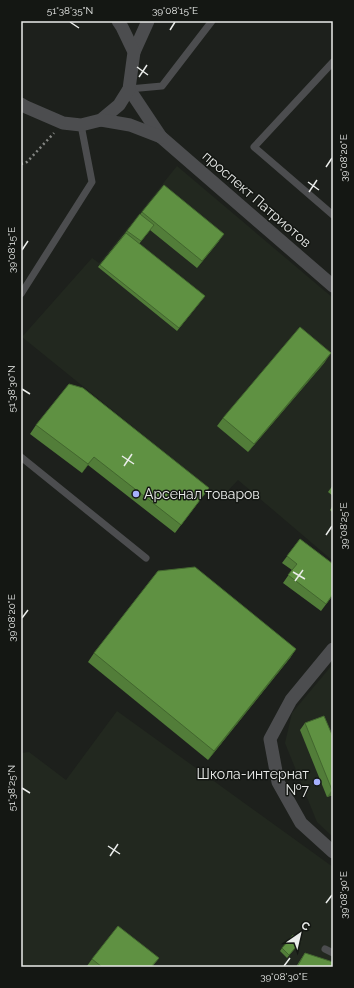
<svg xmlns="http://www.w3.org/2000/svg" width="354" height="988" font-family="Raleway,sans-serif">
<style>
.built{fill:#22281f}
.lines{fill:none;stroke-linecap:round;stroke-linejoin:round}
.path{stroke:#858784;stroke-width:2.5;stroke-dasharray:2 3;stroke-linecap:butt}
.service{stroke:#4c4d4f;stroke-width:7}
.minor{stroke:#4c4d4f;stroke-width:13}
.wall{fill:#527d39}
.shaded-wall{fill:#42662e}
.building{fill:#5f9142;stroke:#42662e}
.ticks{fill:none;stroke:#eaecea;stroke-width:1.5}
.poi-dot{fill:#a6b1fc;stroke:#141713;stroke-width:1.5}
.labels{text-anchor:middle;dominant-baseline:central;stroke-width:3;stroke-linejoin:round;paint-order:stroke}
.street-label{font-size:14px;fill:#eaecea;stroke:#141713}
.poi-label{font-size:14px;fill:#eaecea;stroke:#141713;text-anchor:start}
.neatline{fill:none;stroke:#eaecea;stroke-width:1.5}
.ticks-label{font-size:10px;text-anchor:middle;fill:#eaecea}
</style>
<rect width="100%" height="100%" fill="#1d201c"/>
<!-- built -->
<g class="built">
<polygon points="177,166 333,298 333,561 238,480 221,498 22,337 92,258 99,263"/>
<polygon points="333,664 333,837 317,822 285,743 292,713"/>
<polygon points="117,711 333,867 333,967 21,967 21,753 29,752 66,780"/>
</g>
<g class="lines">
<!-- path -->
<polyline class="path" points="21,164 27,162 54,133"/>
<!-- service -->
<g class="service">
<polyline points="333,62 254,147 333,215"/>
<polyline points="129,89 162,86 212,21"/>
<polyline points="21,294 92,182 81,125"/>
<polyline points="21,457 146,558"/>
<polyline points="325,949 333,953"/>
</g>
<!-- minor -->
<g class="minor">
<polyline points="134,52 148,21"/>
<polyline points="129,89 161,137 333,286"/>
<polyline points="21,104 26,107 63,123 81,125 101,120 119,105 129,89 134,52 122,27 118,21"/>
<polyline points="101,120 130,125 161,137"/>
<polyline points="333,649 291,700 270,739 278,782 301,823 333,852"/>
</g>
</g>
<!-- wall -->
<g class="wall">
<polygon points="142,212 219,241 197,268 150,230 139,244 205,296 177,331 98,267"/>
<polygon points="325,362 248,452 217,426 223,418"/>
<polygon points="36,425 209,488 175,533 88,465 82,473 30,434"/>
<polygon points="333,485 333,496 328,492"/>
<polygon points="333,505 333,513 330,510"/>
<polygon points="300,539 333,595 321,611 283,583 292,570 282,563"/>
<polygon points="296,649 290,658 208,760 88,662 94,653"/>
<polygon points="305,723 333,737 333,795 327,797 300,730"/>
<polygon points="301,941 287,958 280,951 282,948"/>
<polygon points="305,953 333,967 296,967 299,962"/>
<polygon points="159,958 152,967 88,967 87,966 92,959"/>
</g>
<!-- shaded-wall -->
<g class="shaded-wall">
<polygon points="224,234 219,241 197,268 202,261"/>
<polygon points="331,353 325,362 248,452 254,444"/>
<polygon points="94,457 82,473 88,464"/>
<polygon points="296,649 290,658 208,760 214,751"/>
<polygon points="332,790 333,790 333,795 327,797"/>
</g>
<!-- building -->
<g class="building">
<polygon points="164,185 224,234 202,261 142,212"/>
<polygon points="140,214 154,225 141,241 127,231"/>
<polygon points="126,233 205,296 179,328 100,265"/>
<polygon points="300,327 331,353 254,444 223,418"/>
<polygon points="69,384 83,388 209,488 181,525 94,457 88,464 36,425"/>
<polygon points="300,539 333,564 333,594 326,604 288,575 297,564 287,556"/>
<polygon points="195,567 296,649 214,751 94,653 158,571"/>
<polygon points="324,716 333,737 333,790 332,790 305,723"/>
<polygon points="118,926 159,958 151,967 102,967 92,959"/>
<polygon points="293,935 301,941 289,955 282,948"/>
<polygon points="305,953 333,962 333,967 297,967"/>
</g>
<!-- ticks -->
<path class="ticks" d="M 70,22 L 79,28M 170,30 L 175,22M 137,67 L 148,75M 139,77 L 147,65M 326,167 L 332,158M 308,182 L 319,190M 309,192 L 317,180M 22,250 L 28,241M 22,389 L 30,394M 122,456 L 134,464M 124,466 L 132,454M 326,535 L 332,526M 293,572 L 305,579M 295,581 L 303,570M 22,618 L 28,610M 22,788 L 30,793M 108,846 L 120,854M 110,856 L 118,844M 326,903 L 332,895M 284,966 L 290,958"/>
<!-- markers -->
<g class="poi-dot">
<circle cx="136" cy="494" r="4"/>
<circle cx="317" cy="782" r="4"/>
</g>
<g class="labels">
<!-- street labels -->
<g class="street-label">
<text transform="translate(257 199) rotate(41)">проспект Патриотов</text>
</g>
<!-- poi labels -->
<g class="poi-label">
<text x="144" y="494">Арсенал товаров</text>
<text x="309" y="774" text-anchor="end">Школа-интернат<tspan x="309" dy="16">№7</tspan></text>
</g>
</g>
<!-- border -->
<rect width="354" height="988" fill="none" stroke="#141713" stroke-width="44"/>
<!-- north arrow -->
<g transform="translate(300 934) rotate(34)" stroke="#141713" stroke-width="3" paint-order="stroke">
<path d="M0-3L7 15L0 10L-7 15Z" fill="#eaecea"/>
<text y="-6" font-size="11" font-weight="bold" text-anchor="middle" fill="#eaecea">С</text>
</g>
<rect x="22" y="22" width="310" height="944" class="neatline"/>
<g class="ticks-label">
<text x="70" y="14">51°38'35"N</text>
<text x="175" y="14">39°08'15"E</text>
<text transform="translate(343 158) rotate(-90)" y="4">39°08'20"E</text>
<text transform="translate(11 250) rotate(-90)" y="4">39°08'15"E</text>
<text transform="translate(11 389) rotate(-90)" y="4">51°38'30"N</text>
<text transform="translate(343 526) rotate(-90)" y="4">39°08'25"E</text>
<text transform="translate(11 618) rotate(-90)" y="4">39°08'20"E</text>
<text transform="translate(11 788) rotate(-90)" y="4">51°38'25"N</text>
<text transform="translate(343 895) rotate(-90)" y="4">39°08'30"E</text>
<text x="284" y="980">39°08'30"E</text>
</g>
</svg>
